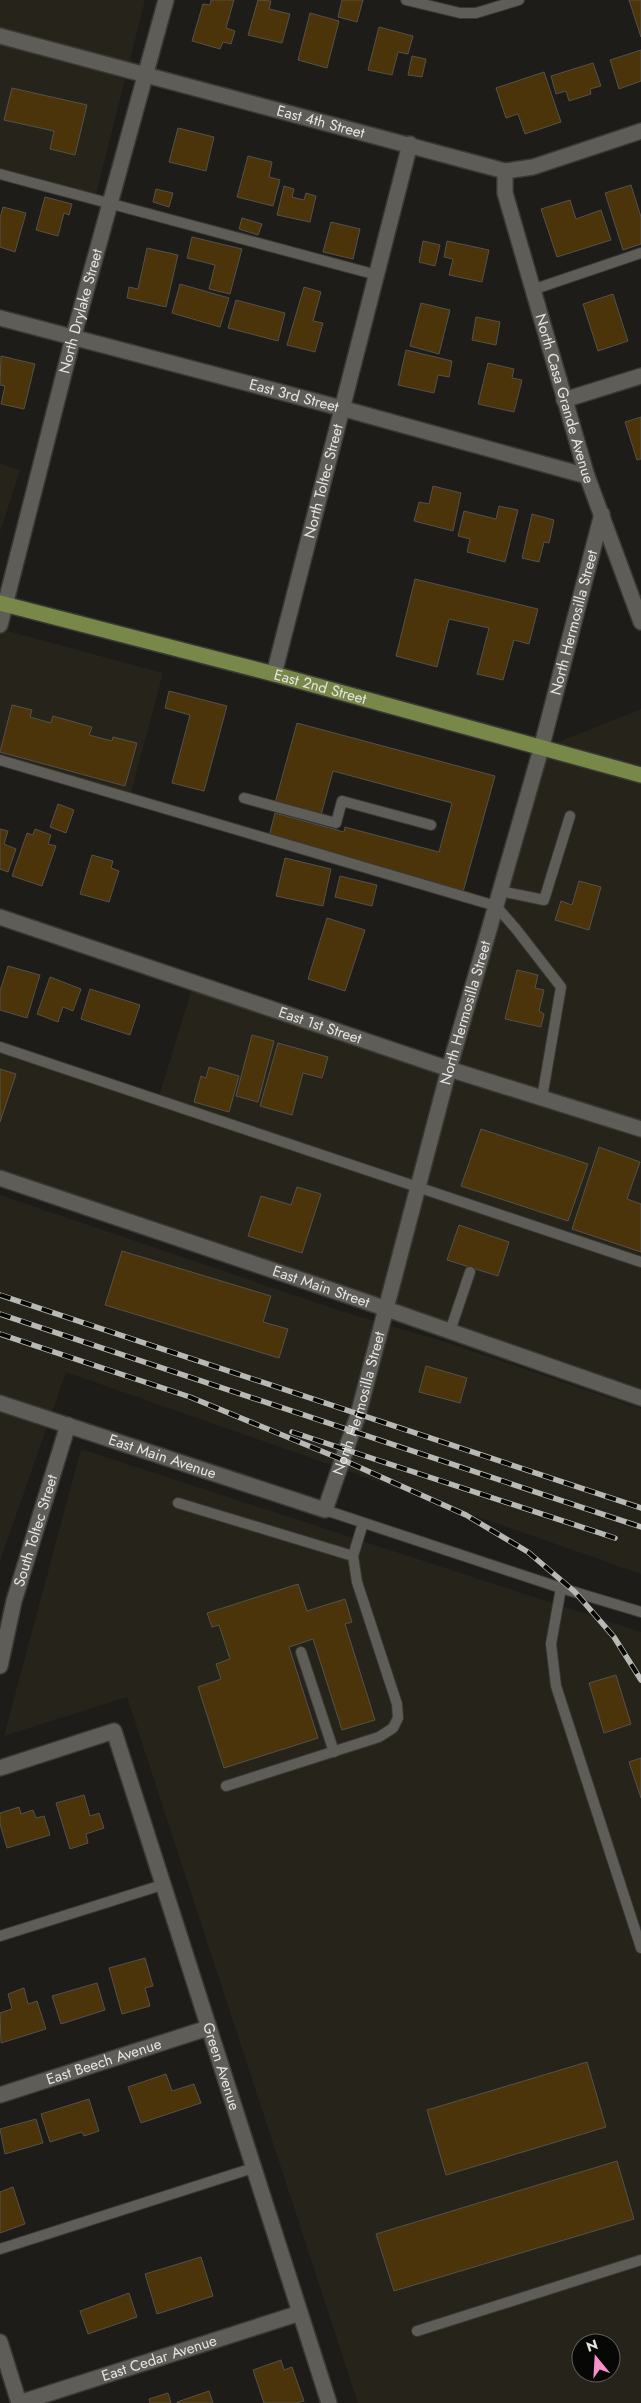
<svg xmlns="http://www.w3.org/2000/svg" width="641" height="2403" font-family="Jost,sans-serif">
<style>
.built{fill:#26241a;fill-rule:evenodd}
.building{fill:#4b340a;stroke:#54514c}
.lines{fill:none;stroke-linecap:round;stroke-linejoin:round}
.service-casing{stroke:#383835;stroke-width:12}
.minor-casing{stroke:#383835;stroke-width:18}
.primary-casing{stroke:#383835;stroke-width:18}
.service{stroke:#5e5d58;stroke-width:10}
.minor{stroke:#5e5d58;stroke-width:15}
.primary{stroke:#778848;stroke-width:15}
.rail-casing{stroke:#b8b8b4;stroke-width:5.5}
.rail{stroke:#070705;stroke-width:4;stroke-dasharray:11;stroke-linecap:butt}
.labels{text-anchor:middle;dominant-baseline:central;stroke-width:4;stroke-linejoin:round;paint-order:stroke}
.street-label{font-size:15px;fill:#e5e5e2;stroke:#070705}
</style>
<rect width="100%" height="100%" fill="#1d1c18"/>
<!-- built -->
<g class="built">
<polygon points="0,0 145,0 96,194 0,176"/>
<polygon points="0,464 20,470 0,532"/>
<polygon points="0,629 163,673 130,796 0,759"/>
<polygon points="641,709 641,1398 0,1178 0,1047 158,1100 194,982 449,1069 541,749"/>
<polygon points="0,1195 344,1312 449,1343 641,1409 641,1574 66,1372 0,1561"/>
<path d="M 81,1449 L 641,1632 L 641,2403 L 358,2403 L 127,1697 L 4,1736 ZM 581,2343 L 611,2343 L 611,2373 L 581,2373 Z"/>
</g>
<!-- building -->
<g class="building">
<polygon points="211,0 234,0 226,28 235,31 231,44 223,42 220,49 192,41 203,4 210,5"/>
<polygon points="258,0 271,1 269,9 290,14 282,43 248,35"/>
<polygon points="342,0 363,0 357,22 338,17"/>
<polygon points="629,0 641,0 641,37"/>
<polygon points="310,13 339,21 327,68 298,60"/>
<polygon points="379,27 413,36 408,54 398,52 392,75 368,70"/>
<polygon points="641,50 641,81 619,89 610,60"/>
<polygon points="412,56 426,59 422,77 408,75"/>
<polygon points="593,63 601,86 590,89 591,94 569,101 566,91 556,94 551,76"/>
<polygon points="544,72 561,122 525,134 518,114 506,118 496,88"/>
<polygon points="12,88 87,105 75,155 50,149 54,131 4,120"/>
<polygon points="178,128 214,137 206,171 169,162"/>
<polygon points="248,156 272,162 269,177 280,180 273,206 237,197"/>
<polygon points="631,185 641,217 641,244 623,250 605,193"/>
<polygon points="284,186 294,189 292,197 304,200 306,193 316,196 310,222 277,215"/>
<polygon points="156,189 173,193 169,207 153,202"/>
<polygon points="45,197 72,204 69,215 64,213 58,236 36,230"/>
<polygon points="570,200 576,219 601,210 611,240 557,257 541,209"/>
<polygon points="3,207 26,213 15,252 0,247 0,218"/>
<polygon points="242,218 262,224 258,235 239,229"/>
<polygon points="331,222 360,229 353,259 323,252"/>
<polygon points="192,237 242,249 230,294 209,289 215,265 187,258"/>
<polygon points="423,241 440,245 435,266 419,262"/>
<polygon points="447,241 489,250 482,282 449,275 453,259 444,257"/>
<polygon points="147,248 178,255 166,307 127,298 129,287 138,289"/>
<polygon points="180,284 229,298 220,327 172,313"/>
<polygon points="304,287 321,292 313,321 323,323 315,352 287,345"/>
<polygon points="613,294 628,341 598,351 583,304"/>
<polygon points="236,300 285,313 278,341 228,328"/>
<polygon points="421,303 450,310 439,354 410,346"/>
<polygon points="476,317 500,322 496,345 472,340"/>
<polygon points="406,350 452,361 449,377 438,375 434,393 398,385"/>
<polygon points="1,356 35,364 24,409 1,404 5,386 0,385"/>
<polygon points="488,363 514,369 512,378 522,380 514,412 478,404"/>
<polygon points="641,417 641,459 637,460 625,422"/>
<polygon points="433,486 461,493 453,531 414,521 419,502 429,504"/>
<polygon points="499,506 518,510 505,562 467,552 470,539 458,536 464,511 496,519"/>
<polygon points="532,514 554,520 549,543 544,542 539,562 522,558"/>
<polygon points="415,579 538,609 529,644 514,640 503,680 477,674 489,628 449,619 437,667 396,656"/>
<polygon points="169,691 227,706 204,791 172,783 190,715 165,708"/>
<polygon points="12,705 32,710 30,717 51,723 53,716 92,727 89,735 112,741 113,737 137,743 125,786 0,752"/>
<polygon points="297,723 495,776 463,892 268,840 275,813 344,832 345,827 439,852 452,803 333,771 321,815 275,803"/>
<polygon points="58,804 74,810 66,833 50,827"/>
<polygon points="0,829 8,831 4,844 16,849 8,872 0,869"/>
<polygon points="35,829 51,835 48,844 56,846 42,886 12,876 27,833 33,835"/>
<polygon points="92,855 113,861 111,868 119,871 109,902 80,894"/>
<polygon points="285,858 331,869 323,906 276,896"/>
<polygon points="340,876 377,885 372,906 335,897"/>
<polygon points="579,881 601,887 589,930 555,920 561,901 572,905"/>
<polygon points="327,918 365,930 345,991 308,979"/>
<polygon points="8,966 40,975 27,1018 0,1010 0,991"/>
<polygon points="517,970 538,975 535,988 544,990 539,1011 544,1014 541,1027 505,1019"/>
<polygon points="50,977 81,989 73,1011 63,1007 58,1022 37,1014"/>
<polygon points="90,989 140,1005 130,1035 81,1019"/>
<polygon points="252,1035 274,1041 258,1102 236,1096"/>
<polygon points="278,1043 328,1057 322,1078 303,1073 292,1115 260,1106"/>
<polygon points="209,1067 239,1076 229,1112 194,1102 201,1076 206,1078"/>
<polygon points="0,1069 16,1074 0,1122"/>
<polygon points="481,1129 588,1164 568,1221 461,1186"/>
<polygon points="599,1147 640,1162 627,1199 641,1204 641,1252 572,1229"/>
<polygon points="297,1187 321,1194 302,1253 248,1236 261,1196 291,1205"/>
<polygon points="459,1225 509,1242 498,1276 447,1260"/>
<polygon points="122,1251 271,1296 263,1322 288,1329 279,1358 105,1305"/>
<polygon points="426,1366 467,1378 460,1403 419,1392"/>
<polygon points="298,1584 307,1611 345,1599 352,1622 345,1624 375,1720 342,1730 313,1639 289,1647 318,1738 224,1768 198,1687 221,1679 216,1664 230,1659 219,1625 212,1627 207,1613"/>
<polygon points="616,1675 631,1724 604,1733 589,1683"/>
<polygon points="641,1758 641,1798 629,1762"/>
<polygon points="84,1795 90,1816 99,1813 104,1828 86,1834 88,1843 70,1849 56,1803"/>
<polygon points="19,1807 21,1814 33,1810 36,1818 44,1816 50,1835 7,1848 0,1824 0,1813"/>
<polygon points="145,1958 153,1986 145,1988 150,2006 122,2014 109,1968"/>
<polygon points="97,1983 105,2010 61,2024 52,1996"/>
<polygon points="24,1988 28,2004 37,2001 46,2029 1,2043 0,2013 12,2009 8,1994"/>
<polygon points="587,2062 606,2127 446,2175 427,2110"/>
<polygon points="166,2074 172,2091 194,2084 201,2103 141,2123 128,2087"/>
<polygon points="89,2099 99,2131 84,2136 82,2132 50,2142 41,2114"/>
<polygon points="36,2119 43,2143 5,2154 0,2129"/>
<polygon points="617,2161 634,2219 394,2291 376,2234"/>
<polygon points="13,2187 25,2224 0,2233 0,2192"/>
<polygon points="201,2257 213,2296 157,2314 145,2274"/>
<polygon points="129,2293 137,2317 88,2334 80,2311"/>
<polygon points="281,2360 284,2370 292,2367 304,2401 296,2403 264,2403 253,2370"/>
<polygon points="209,2391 213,2403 177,2403 177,2402"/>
<polygon points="168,2393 171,2403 150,2403 149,2399"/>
</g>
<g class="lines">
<defs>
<g id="service">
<polyline points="406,0 460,13 476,13 519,0"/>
<polyline points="0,174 377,275"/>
<polyline points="532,290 641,253"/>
<polyline points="0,760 496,906 516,929 561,987 542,1098"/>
<polyline points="244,798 336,823 342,801 431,825"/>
<polyline points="500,891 544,900 570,816"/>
<polyline points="0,1047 641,1262"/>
<polyline points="450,1331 470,1272"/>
<polyline points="178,1503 353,1556"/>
<polyline points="325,1510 561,1588 551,1644 556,1686 641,1948"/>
<polyline points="561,1588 641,1612"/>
<polyline points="301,1652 334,1752"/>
<polyline points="226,1786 379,1737 393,1728 398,1718 397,1704 357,1582 353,1556 363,1523"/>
<polyline points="0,1936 162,1885"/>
<polyline points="0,2249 253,2168"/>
<polyline points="417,2331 641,2260"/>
</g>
<g id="minor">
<path id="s1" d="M 0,36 L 505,171 L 533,167 L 641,131"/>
<path id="s2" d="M 505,171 L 505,193 L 587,476 L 641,622"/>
<path id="s3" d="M 0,318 L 341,408 L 587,476"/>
<polyline points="564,400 641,376"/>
<path id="s4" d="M 0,625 L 73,338 L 166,0"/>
<path id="s5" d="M 274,674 L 410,144"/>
<path id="s6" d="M 0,917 L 449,1069 L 641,1129"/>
<path id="s7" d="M 0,1178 L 358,1299 L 641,1398"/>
<path id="s8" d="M 0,1403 L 325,1510 L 358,1415 L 449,1069 L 541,749 L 602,514"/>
<path id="s9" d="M 0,1666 L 14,1601 L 68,1425"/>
<path id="s10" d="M 0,1768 L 114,1731 L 329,2403"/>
<path id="s11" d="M 0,2095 L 208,2028"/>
<path id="s12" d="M 0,2342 L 19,2403 L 300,2313"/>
</g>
<g id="primary">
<path id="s13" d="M 0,603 L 274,674 L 641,775"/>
</g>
</defs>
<!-- service casing -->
<use href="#service" class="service-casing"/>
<!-- minor casing -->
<use href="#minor" class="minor-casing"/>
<!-- primary casing -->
<use href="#primary" class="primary-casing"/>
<!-- service -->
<use href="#service" class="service"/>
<!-- minor -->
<use href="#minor" class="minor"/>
<!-- primary -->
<use href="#primary" class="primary"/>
<defs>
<g id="rail">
<polyline points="0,1295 641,1508"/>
<polyline points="0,1314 641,1527"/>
<polyline points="0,1334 190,1397 343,1460 466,1515 528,1552 575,1592 614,1637 641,1680"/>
<polyline points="292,1432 615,1538"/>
</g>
</defs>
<!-- rail casing -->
<use href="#rail" class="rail-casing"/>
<!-- rail -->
<use href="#rail" class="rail"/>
</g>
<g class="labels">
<!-- street labels -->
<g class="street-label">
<text stroke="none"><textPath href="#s1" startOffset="332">East 4th Street</textPath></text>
<text stroke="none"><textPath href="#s4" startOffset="324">North Drylake Street</textPath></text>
<text stroke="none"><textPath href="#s3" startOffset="304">East 3rd Street</textPath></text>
<text stroke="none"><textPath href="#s2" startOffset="236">North Casa Grande Avenue</textPath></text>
<text stroke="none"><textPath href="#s5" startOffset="199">North Toltec Street</textPath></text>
<text stroke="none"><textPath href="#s8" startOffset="1264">North Hermosilla Street</textPath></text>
<text stroke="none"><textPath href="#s13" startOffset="331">East 2nd Street</textPath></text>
<text stroke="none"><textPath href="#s8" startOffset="859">North Hermosilla Street</textPath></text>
<text stroke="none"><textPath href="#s6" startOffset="338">East 1st Street</textPath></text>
<text stroke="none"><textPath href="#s7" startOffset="339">East Main Street</textPath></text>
<text stroke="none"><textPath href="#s8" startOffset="454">North Hermosilla Street</textPath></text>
<text stroke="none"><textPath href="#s8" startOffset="171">East Main Avenue</textPath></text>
<text stroke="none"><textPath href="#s9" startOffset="140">South Toltec Street</textPath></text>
<text stroke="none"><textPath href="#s11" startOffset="109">East Beech Avenue</textPath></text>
<text stroke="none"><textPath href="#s10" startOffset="472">Green Avenue</textPath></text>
<text stroke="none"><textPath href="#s12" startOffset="211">East Cedar Avenue</textPath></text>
</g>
</g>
<!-- north arrow -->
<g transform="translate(596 2358) rotate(342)"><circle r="24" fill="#070705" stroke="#60605d"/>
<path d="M0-4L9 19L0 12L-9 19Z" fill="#f890cc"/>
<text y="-8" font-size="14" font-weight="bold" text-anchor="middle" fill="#e5e5e2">N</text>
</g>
</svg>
